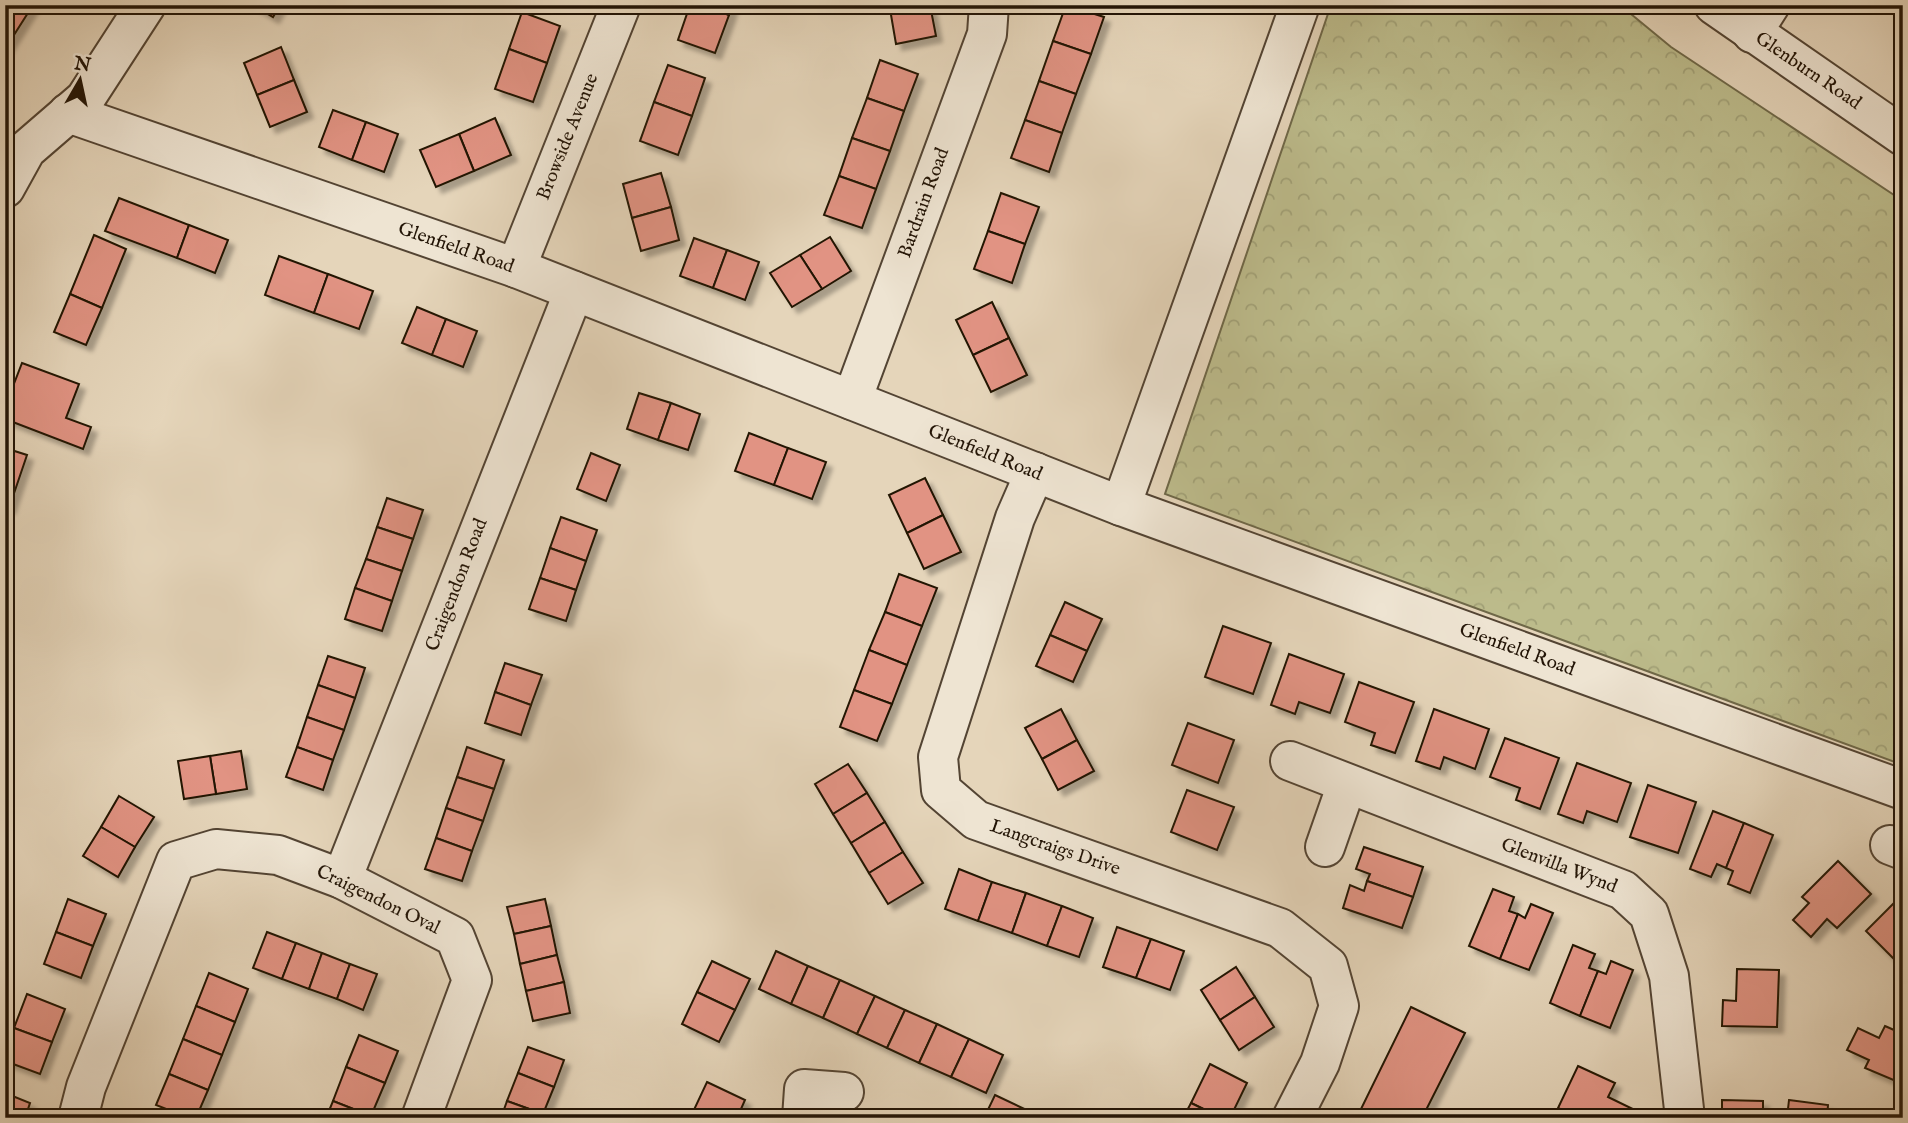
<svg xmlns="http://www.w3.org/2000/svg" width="1908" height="1123" font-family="'IM FELL English',serif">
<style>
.forest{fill:url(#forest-crowns);stroke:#6f6848;stroke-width:2}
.building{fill:#e19383;stroke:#221406;stroke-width:2;filter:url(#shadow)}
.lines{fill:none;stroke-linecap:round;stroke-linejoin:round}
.minor-casing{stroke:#534433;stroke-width:42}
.minor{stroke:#eee4d2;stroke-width:38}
.labels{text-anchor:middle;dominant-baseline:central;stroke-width:6;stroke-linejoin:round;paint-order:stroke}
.street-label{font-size:19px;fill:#221406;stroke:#eee4d2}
</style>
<defs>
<pattern id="forest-crowns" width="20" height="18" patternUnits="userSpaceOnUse" patternTransform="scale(1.75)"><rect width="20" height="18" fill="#bcbb8b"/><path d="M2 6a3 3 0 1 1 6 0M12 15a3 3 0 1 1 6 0" fill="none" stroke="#a1a076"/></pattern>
<filter id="shadow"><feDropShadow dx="6" dy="6" stdDeviation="2" flood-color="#0004"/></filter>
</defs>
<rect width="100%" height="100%" fill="#e5d5ba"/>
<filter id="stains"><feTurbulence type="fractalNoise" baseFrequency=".00286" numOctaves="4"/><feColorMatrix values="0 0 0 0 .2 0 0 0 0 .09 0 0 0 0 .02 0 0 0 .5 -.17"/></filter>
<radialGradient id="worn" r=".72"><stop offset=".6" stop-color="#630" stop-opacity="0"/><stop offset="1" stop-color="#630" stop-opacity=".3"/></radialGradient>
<!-- forest -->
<polygon class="forest" points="1331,5 1620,5 1671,47 1903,201 1903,765 1165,494"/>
<!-- building -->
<g class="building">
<polygon points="5,5 33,5 5,49"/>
<polygon points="253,5 280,5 273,17"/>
<polygon points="690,5 702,5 729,15 715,53 678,40"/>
<polygon points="702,5 732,5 729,15"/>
<polygon points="889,5 914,5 890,9"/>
<polygon points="914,5 930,5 936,36 896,44 890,9"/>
<polygon points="1066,5 1104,17 1091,54 1053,41"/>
<polygon points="522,12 560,26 547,63 509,49"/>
<polygon points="1053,41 1091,54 1076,94 1039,81"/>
<polygon points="281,47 294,80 257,95 244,63"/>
<polygon points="509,49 547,63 533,102 495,89"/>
<polygon points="880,60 918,74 904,111 867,98"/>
<polygon points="668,65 705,78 692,116 654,102"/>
<polygon points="294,80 307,112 270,127 257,95"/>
<polygon points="1039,81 1076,94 1062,133 1025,120"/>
<polygon points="867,98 904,111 890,151 852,138"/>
<polygon points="654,102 692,116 678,155 640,141"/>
<polygon points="333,110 366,122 352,160 319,147"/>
<polygon points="495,118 511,155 474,171 459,134"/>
<polygon points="1025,120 1062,133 1049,172 1011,158"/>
<polygon points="366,122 398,134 384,172 352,160"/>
<polygon points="459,134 474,171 436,187 420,150"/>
<polygon points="852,138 890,151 876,189 839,176"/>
<polygon points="661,173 671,207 632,218 623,184"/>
<polygon points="839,176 876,189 862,228 824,215"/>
<polygon points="1001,193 1039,207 1025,244 988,231"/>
<polygon points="119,198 189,225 177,258 105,231"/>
<polygon points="671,207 679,240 641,251 632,218"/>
<polygon points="189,225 228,240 215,273 177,258"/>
<polygon points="988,231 1025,244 1012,283 974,269"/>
<polygon points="94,235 126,249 102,308 70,294"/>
<polygon points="830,237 851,271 822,289 800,255"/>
<polygon points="694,238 727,250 713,288 680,276"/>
<polygon points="727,250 759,262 745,300 713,288"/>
<polygon points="800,255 822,289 792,307 770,273"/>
<polygon points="279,256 328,274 314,313 265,295"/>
<polygon points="328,274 373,291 359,329 314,313"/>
<polygon points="70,294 102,308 86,345 54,332"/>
<polygon points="992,302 1009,338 973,355 956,320"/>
<polygon points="417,307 446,319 432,355 402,343"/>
<polygon points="446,319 477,331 463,367 432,355"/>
<polygon points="1009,338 1027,375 991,392 973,355"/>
<polygon points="22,363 79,384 66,418 91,427 83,449 5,419 5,407"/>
<polygon points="639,393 671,403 658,440 627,429"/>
<polygon points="671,403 700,414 688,450 658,440"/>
<polygon points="749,433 788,448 774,485 735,471"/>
<polygon points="5,448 27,455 9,508 5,507"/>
<polygon points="788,448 826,462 812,499 774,485"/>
<polygon points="591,453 620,465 606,501 577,489"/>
<polygon points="925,478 943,515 907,533 889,495"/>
<polygon points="387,498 423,510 413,539 377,527"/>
<polygon points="943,515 961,552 924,569 907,533"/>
<polygon points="561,517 597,530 586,561 550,548"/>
<polygon points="377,527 413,539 402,571 366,559"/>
<polygon points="550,548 586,561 576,590 540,578"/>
<polygon points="366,559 402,571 392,601 355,588"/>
<polygon points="899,574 937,588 922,626 885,612"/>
<polygon points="540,578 576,590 566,621 529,609"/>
<polygon points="355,588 392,601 382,631 345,619"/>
<polygon points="1065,602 1102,619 1087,651 1050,635"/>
<polygon points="885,612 922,626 907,665 869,650"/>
<polygon points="1223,626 1271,643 1253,694 1205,677"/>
<polygon points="1050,635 1087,651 1073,682 1036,666"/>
<polygon points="869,650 907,665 892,704 854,690"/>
<polygon points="1289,654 1344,674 1330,713 1299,702 1295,714 1271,705"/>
<polygon points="328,656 365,668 355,698 318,685"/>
<polygon points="505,663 542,675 531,705 495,692"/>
<polygon points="1359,682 1414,702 1395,753 1371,745 1375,733 1345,722"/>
<polygon points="318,685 355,698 344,730 307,717"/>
<polygon points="854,690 892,704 877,741 840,727"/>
<polygon points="495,692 531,705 521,735 485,723"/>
<polygon points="1061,709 1077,740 1042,759 1025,728"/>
<polygon points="1434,709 1489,729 1475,769 1444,757 1440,769 1416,761"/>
<polygon points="307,717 344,730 333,760 297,747"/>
<polygon points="1188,723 1234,740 1218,783 1172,765"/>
<polygon points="1505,738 1559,758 1540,809 1516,800 1520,788 1490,777"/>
<polygon points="1077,740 1094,771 1058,790 1042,759"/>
<polygon points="297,747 333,760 323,790 286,777"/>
<polygon points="467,747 504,760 494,789 457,777"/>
<polygon points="241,751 247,789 216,794 210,756"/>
<polygon points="210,756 216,794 184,799 178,761"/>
<polygon points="1577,763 1631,783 1617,822 1587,811 1583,823 1558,814"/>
<polygon points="848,764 867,793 833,814 815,784"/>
<polygon points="457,777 494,789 483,821 446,808"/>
<polygon points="1648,785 1696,802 1678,853 1630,837"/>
<polygon points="1187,790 1234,807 1217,850 1171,832"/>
<polygon points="867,793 885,822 851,843 833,814"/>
<polygon points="119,796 154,817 135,847 101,827"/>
<polygon points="446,808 483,821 472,851 436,838"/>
<polygon points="1713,811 1744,823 1726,868 1717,864 1711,877 1690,869"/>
<polygon points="885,822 903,852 869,873 851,843"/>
<polygon points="1744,823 1773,835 1750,893 1728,884 1733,871 1726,868"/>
<polygon points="101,827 135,847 118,877 83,856"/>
<polygon points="436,838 472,851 462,881 425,869"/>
<polygon points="1364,847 1423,867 1413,897 1367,881 1370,874 1356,869"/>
<polygon points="903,852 923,883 888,904 869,873"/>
<polygon points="1838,861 1871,894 1837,928 1827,919 1811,937 1793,920 1809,903 1802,897"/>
<polygon points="959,869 992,882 978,921 945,909"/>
<polygon points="1367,881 1413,897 1402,928 1343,908 1350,885 1364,891"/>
<polygon points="992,882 1026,893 1012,933 978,921"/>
<polygon points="1493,889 1514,897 1509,911 1518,914 1500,959 1469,946"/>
<polygon points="1026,893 1062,906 1047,946 1012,933"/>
<polygon points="1903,894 1903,966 1902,967 1866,931"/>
<polygon points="68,899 106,914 93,946 56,932"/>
<polygon points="545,899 551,926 514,934 507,907"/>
<polygon points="1531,904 1553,913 1529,970 1500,959 1518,914 1525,918"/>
<polygon points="1062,906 1093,918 1079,957 1047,946"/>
<polygon points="551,926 557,955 520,964 514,934"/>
<polygon points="1117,927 1151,939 1136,978 1103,967"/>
<polygon points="56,932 93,946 81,978 44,964"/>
<polygon points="267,932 296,943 282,979 253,968"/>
<polygon points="1151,939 1184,951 1170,990 1136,978"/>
<polygon points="296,943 322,953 309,989 282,979"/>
<polygon points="1573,945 1595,954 1589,968 1598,971 1580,1016 1550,1003"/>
<polygon points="776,951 808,966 791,1004 759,989"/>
<polygon points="322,953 350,964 337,999 309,989"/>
<polygon points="557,955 564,982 526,991 520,964"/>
<polygon points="712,961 750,979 735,1010 697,992"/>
<polygon points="1611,961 1633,970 1610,1028 1580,1016 1598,971 1606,974"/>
<polygon points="350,964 377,974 363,1010 337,999"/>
<polygon points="808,966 840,980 823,1018 791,1004"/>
<polygon points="1236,967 1255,997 1220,1020 1201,990"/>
<polygon points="1737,969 1779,970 1777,1027 1722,1026 1723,1000 1736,1001"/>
<polygon points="209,973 248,989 235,1022 196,1006"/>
<polygon points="840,980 875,996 857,1034 823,1018"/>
<polygon points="564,982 570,1013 533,1021 526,991"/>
<polygon points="697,992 735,1010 719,1042 682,1024"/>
<polygon points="27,994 65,1009 52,1042 14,1028"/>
<polygon points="875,996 905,1010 887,1048 857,1034"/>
<polygon points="1255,997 1274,1027 1239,1050 1220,1020"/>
<polygon points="196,1006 235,1022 222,1055 183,1039"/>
<polygon points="1411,1007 1465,1033 1422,1118 1375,1118 1360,1111"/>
<polygon points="905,1010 937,1024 919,1063 887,1048"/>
<polygon points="937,1024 969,1039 951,1077 919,1063"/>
<polygon points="1885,1026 1903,1034 1903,1084 1865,1068 1869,1060 1847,1050 1858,1028 1879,1038"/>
<polygon points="14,1028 52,1042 40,1074 5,1061 5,1052"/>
<polygon points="359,1035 398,1051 385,1083 346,1067"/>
<polygon points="183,1039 222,1055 208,1090 169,1074"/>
<polygon points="969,1039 1003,1055 986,1093 951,1077"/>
<polygon points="528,1047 564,1060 554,1087 518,1073"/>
<polygon points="1210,1064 1247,1083 1230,1118 1222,1118 1191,1103"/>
<polygon points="1578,1066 1615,1083 1608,1097 1643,1114 1641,1118 1578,1118 1558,1108"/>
<polygon points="346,1067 385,1083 371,1116 333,1101"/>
<polygon points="518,1073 554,1087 543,1114 507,1101"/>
<polygon points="169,1074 208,1090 196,1118 189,1118 156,1105"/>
<polygon points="707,1082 745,1100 737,1118 700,1118 692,1114"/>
<polygon points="5,1093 30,1103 25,1118 5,1118"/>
<polygon points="995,1095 1033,1113 1031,1118 984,1118"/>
<polygon points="1722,1100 1763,1101 1763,1118 1722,1118"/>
<polygon points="1789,1100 1828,1105 1827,1118 1787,1118"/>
<polygon points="333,1101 371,1116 371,1118 326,1118"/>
<polygon points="507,1101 543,1114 542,1118 501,1118"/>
<polygon points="1191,1103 1222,1118 1183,1118"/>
<polygon points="1360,1111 1375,1118 1357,1118"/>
</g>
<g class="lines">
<defs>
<g id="minor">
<polyline points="1714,5 1903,136"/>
<polyline points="1752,33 1770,5"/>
<polyline points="68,113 516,268 1121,506 1903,790"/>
<polyline points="5,188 26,150 85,99 146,5"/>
<polyline points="516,268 621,5"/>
<polyline points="852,400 987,34 989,5"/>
<polyline points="1035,472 1015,518 938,757 941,790 976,820 1280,928 1328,966 1339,1006 1320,1063 1292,1118"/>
<polyline points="1121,506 1300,5"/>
<polyline points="1290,761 1623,890 1649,914 1669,976 1685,1118"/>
<polyline points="1890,845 1903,850"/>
<polyline points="1325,847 1347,784"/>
<polyline points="342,879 574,291"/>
<polyline points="78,1118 86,1087 176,861 216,849 278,855 342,879 455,937 472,980 421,1118"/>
<polyline points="802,1118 804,1089 844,1092"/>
</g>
</defs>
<!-- minor casing -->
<use href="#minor" class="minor-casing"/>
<!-- minor -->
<use href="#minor" class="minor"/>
</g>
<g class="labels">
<!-- street labels -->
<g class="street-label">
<text transform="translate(1808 71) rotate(34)">Glenburn Road</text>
<text transform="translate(568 137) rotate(-68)">Browside Avenue</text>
<text transform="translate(924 203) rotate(-70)">Bardrain Road</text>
<text transform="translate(456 248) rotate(19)">Glenfield Road</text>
<text transform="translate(985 453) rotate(22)">Glenfield Road</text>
<text transform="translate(457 585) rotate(-69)">Craigendon Road</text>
<text transform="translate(1517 650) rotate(20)">Glenfield Road</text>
<text transform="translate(1055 848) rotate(19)">Langcraigs Drive</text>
<text transform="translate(1559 866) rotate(21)">Glenvilla Wynd</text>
<text transform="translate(378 900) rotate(26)">Craigendon Oval</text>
</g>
</g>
<!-- margin -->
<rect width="1908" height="1123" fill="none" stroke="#e5d5ba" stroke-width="28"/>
<rect x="7" y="7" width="1894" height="1109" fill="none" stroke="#221406" stroke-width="3.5"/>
<rect x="14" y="14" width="1880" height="1095" fill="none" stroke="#221406" stroke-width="2"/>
<!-- north arrow -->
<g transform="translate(80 80) rotate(9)" stroke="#eee4d2" stroke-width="5" paint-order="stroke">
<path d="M0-5L12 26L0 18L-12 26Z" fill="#221406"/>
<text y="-10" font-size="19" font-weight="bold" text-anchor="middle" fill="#221406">N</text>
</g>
<rect width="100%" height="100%" filter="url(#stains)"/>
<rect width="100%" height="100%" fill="url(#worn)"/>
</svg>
